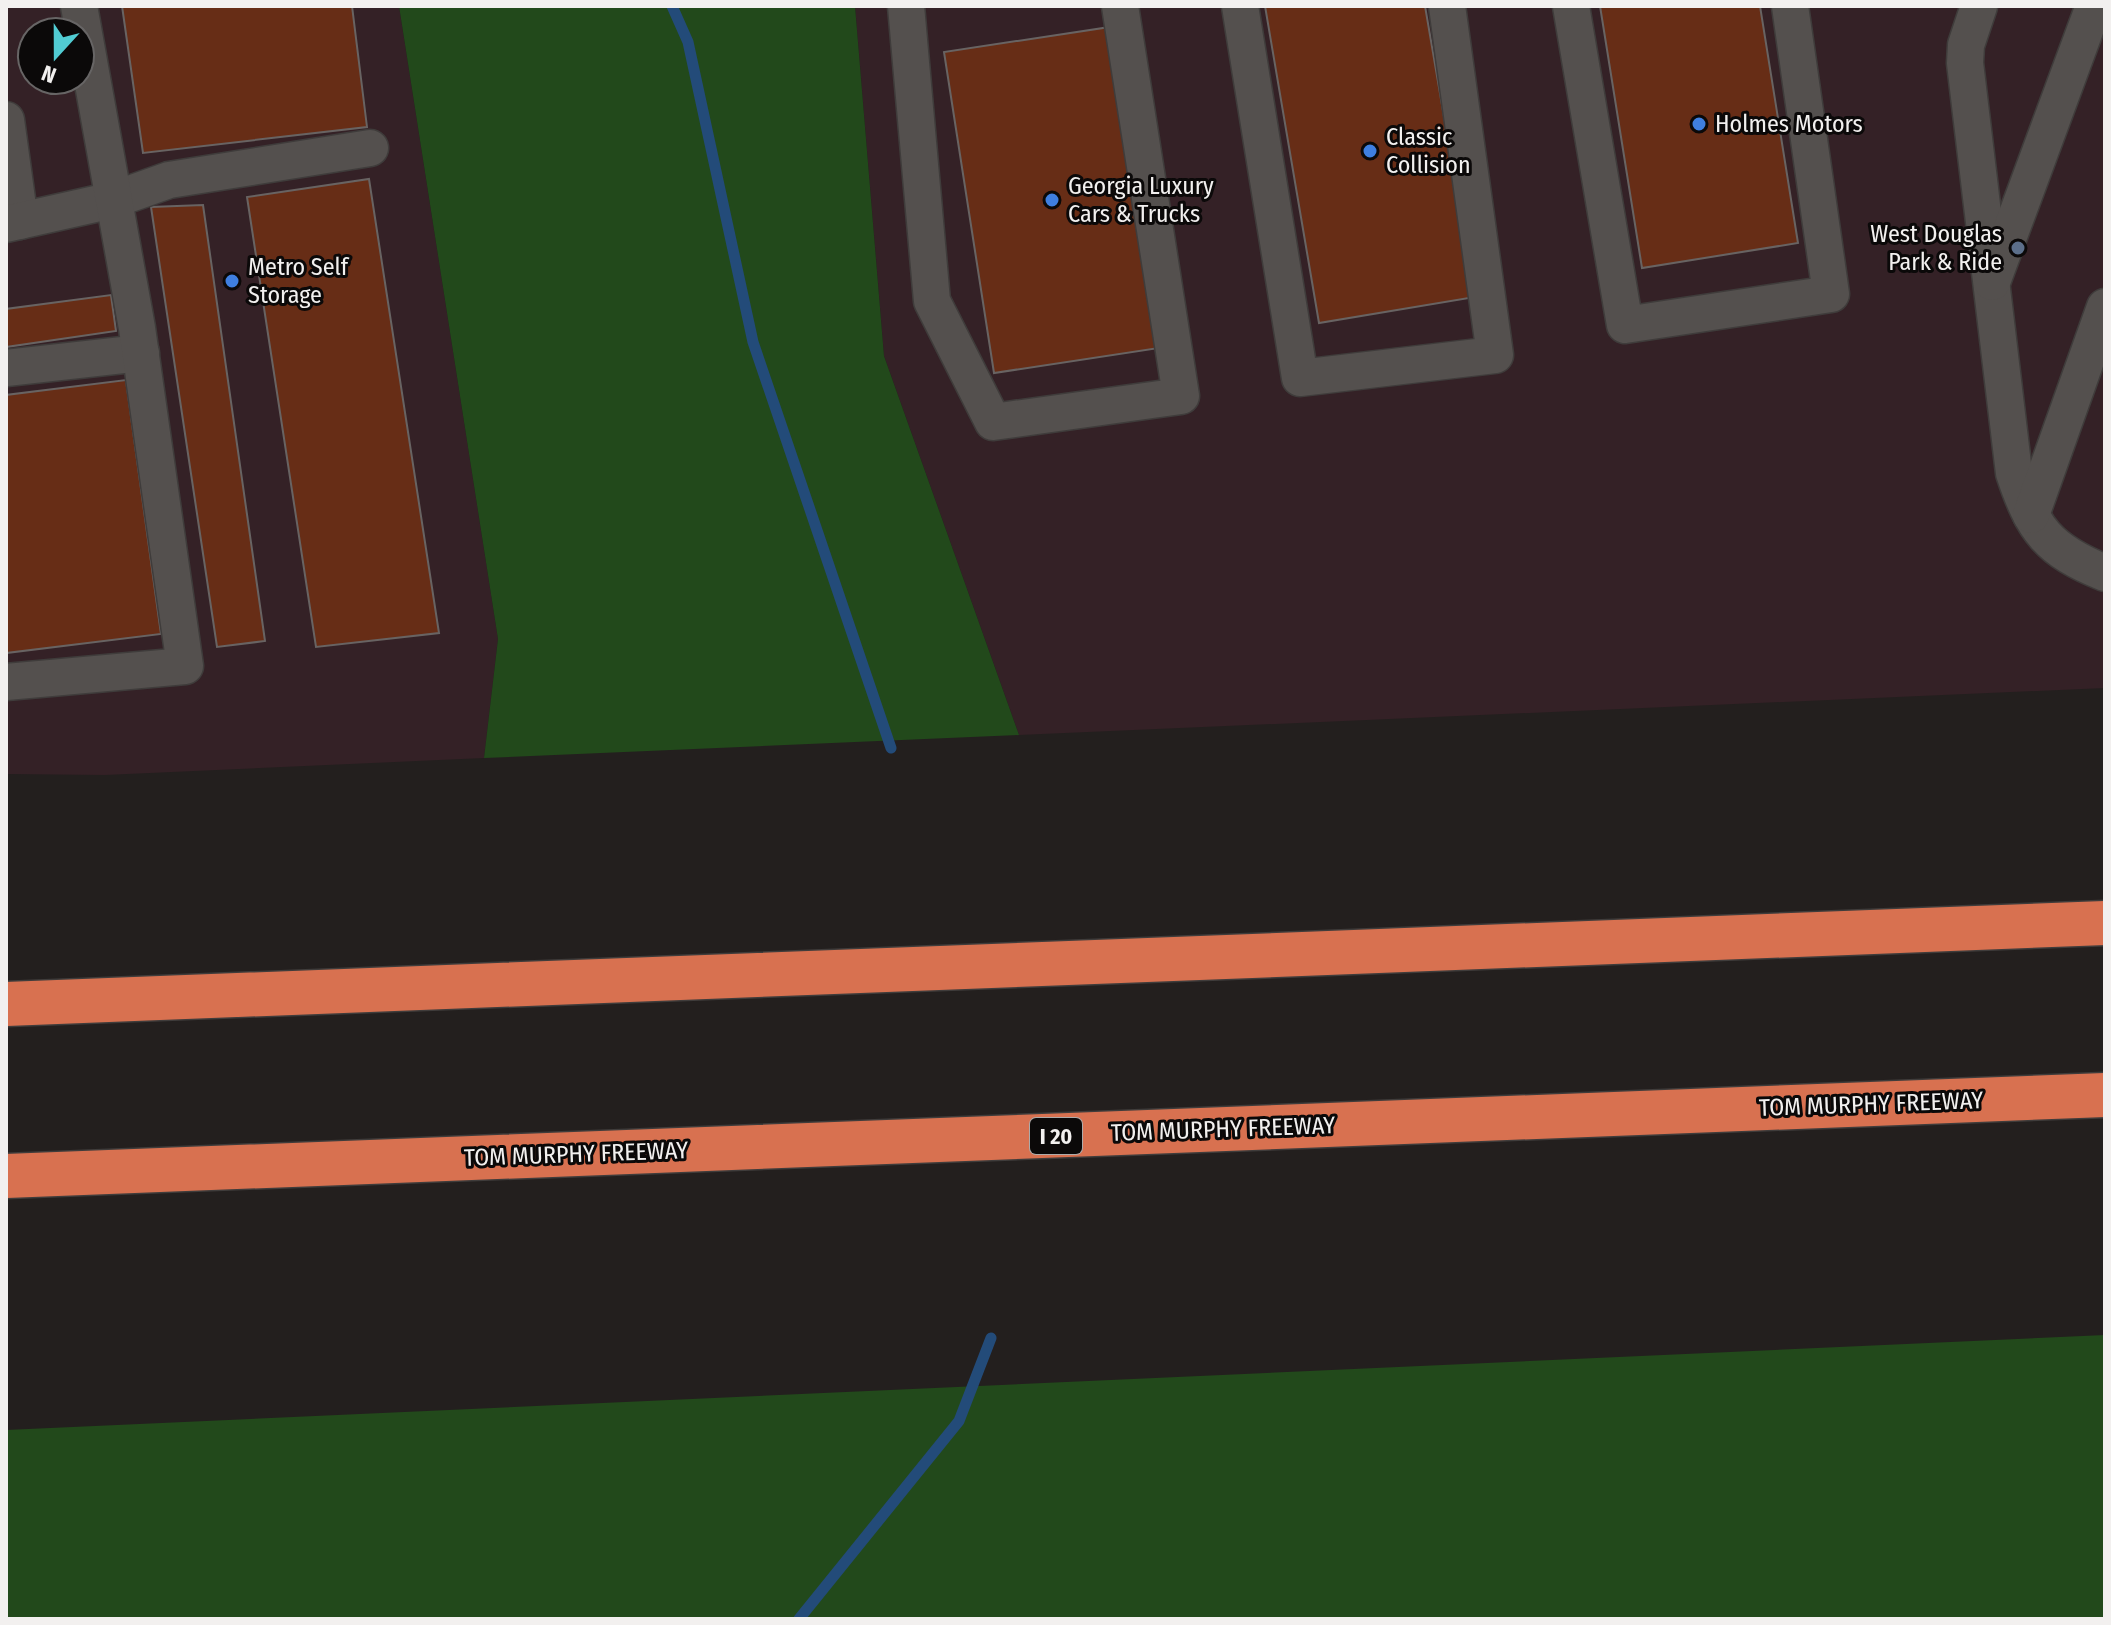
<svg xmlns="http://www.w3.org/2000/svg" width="2111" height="1625" font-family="'Fira Sans Condensed',sans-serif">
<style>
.commercial{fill:#342126;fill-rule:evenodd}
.green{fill:#22491b}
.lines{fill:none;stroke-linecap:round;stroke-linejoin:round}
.stream{stroke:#234b79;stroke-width:11}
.building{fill:#672d16;stroke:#686362;stroke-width:2}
.minor-casing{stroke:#3f3c3b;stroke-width:39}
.highway-casing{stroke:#3f3c3b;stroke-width:47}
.minor{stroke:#54504e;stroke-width:36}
.highway{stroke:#d87150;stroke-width:44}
.shop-dot{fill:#3f7fe0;stroke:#0b0909;stroke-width:3}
.service-dot{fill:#5c6f8a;stroke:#0b0909;stroke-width:3}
.labels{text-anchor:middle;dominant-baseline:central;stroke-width:6;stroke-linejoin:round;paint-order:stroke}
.shield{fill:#0b0909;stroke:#adabaa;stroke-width:2}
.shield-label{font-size:22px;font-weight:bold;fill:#f2f0ef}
.poi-label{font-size:24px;fill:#f2f0ef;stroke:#0b0909;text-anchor:start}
.street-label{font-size:24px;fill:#f2f0ef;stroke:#0b0909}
</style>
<rect width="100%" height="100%" fill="#231f1e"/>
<!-- commercial -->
<g class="commercial">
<path d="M 6,6 L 399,6 L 498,639 L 484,758 L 105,775 L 6,774 ZM 32,32 L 80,32 L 80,80 L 32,80 Z"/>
<polygon points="855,6 2105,6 2105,688 1019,735 884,356"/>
</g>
<!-- green -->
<g class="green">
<polygon points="399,6 855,6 884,356 1019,735 484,758 498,639"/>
<polygon points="2105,1335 2105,1619 6,1619 6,1430"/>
</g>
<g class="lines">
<!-- stream -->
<g class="stream">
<polyline points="672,6 688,42 753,342 891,748"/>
<polyline points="799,1619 959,1421 991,1338"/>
</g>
</g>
<!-- building -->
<g class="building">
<polygon points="122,6 352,6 367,127 143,153"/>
<polygon points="1265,6 1425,6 1475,297 1319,323"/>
<polygon points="1600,6 1760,6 1798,243 1642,268"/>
<polygon points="1110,27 1159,348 994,373 944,52"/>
<polygon points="369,179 439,633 316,647 247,197"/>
<polygon points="203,205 265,641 217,647 151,207"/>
<polygon points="111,295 116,331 6,347 6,309"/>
<polygon points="126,380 161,634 6,653 6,395"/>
</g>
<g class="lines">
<defs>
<g id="minor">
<polyline points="906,6 932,301 993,422 1181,396 1120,6"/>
<polyline points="1240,6 1300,378 1495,355 1447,6"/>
<polyline points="1571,6 1625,325 1831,294 1790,6"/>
<path d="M 1979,6 L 1966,45 L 1965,63 L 2014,473 C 2033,530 2048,550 2105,573"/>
<polyline points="6,120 20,221"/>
<polyline points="6,224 113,200 169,180 370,148"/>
<polyline points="1992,282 2094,6"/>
<polyline points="6,368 141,353"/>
<polyline points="2031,515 2105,307"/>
<polyline points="6,682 185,666 137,328 79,6"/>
</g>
<g id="highway">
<polyline points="6,1004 2105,923"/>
<polyline points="6,1176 2105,1095"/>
</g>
</defs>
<!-- minor casing -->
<use href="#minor" class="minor-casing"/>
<!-- highway casing -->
<use href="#highway" class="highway-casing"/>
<!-- minor -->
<use href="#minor" class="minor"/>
<!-- highway -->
<use href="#highway" class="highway"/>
</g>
<!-- markers -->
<g class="shop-dot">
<circle cx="1699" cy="124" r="8"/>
<circle cx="1370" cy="151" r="8"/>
<circle cx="1052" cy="200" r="8"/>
<circle cx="232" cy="281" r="8"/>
</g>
<circle class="service-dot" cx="2018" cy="248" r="8"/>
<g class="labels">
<!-- shield labels -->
<rect class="shield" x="1030" y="1118" width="52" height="36" rx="6"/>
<g class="shield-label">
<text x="1056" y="1136">I 20</text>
</g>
<!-- poi labels -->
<g class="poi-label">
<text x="1715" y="124">Holmes Motors</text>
<text x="1386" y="137">Classic<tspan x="1386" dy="28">Collision</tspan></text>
<text x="1068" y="186">Georgia Luxury<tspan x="1068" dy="28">Cars &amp; Trucks</tspan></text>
<text x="2002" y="234" text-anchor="end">West Douglas<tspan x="2002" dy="28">Park &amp; Ride</tspan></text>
<text x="248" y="267">Metro Self<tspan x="248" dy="28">Storage</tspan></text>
</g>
<!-- street labels -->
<g class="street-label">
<text transform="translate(1871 1104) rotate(-2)">TOM MURPHY FREEWAY</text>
<text transform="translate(1223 1129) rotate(-2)">TOM MURPHY FREEWAY</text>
<text transform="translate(576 1154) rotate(-2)">TOM MURPHY FREEWAY</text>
</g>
</g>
<!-- border -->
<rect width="2111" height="1625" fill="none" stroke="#f2f0ef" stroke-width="16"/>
<!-- north arrow -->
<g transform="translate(56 56) rotate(201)"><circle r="38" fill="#0b0909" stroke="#676565" stroke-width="2"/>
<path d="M0-6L14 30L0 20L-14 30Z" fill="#51ccd3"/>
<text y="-12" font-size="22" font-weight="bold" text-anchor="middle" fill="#f2f0ef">N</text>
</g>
</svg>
